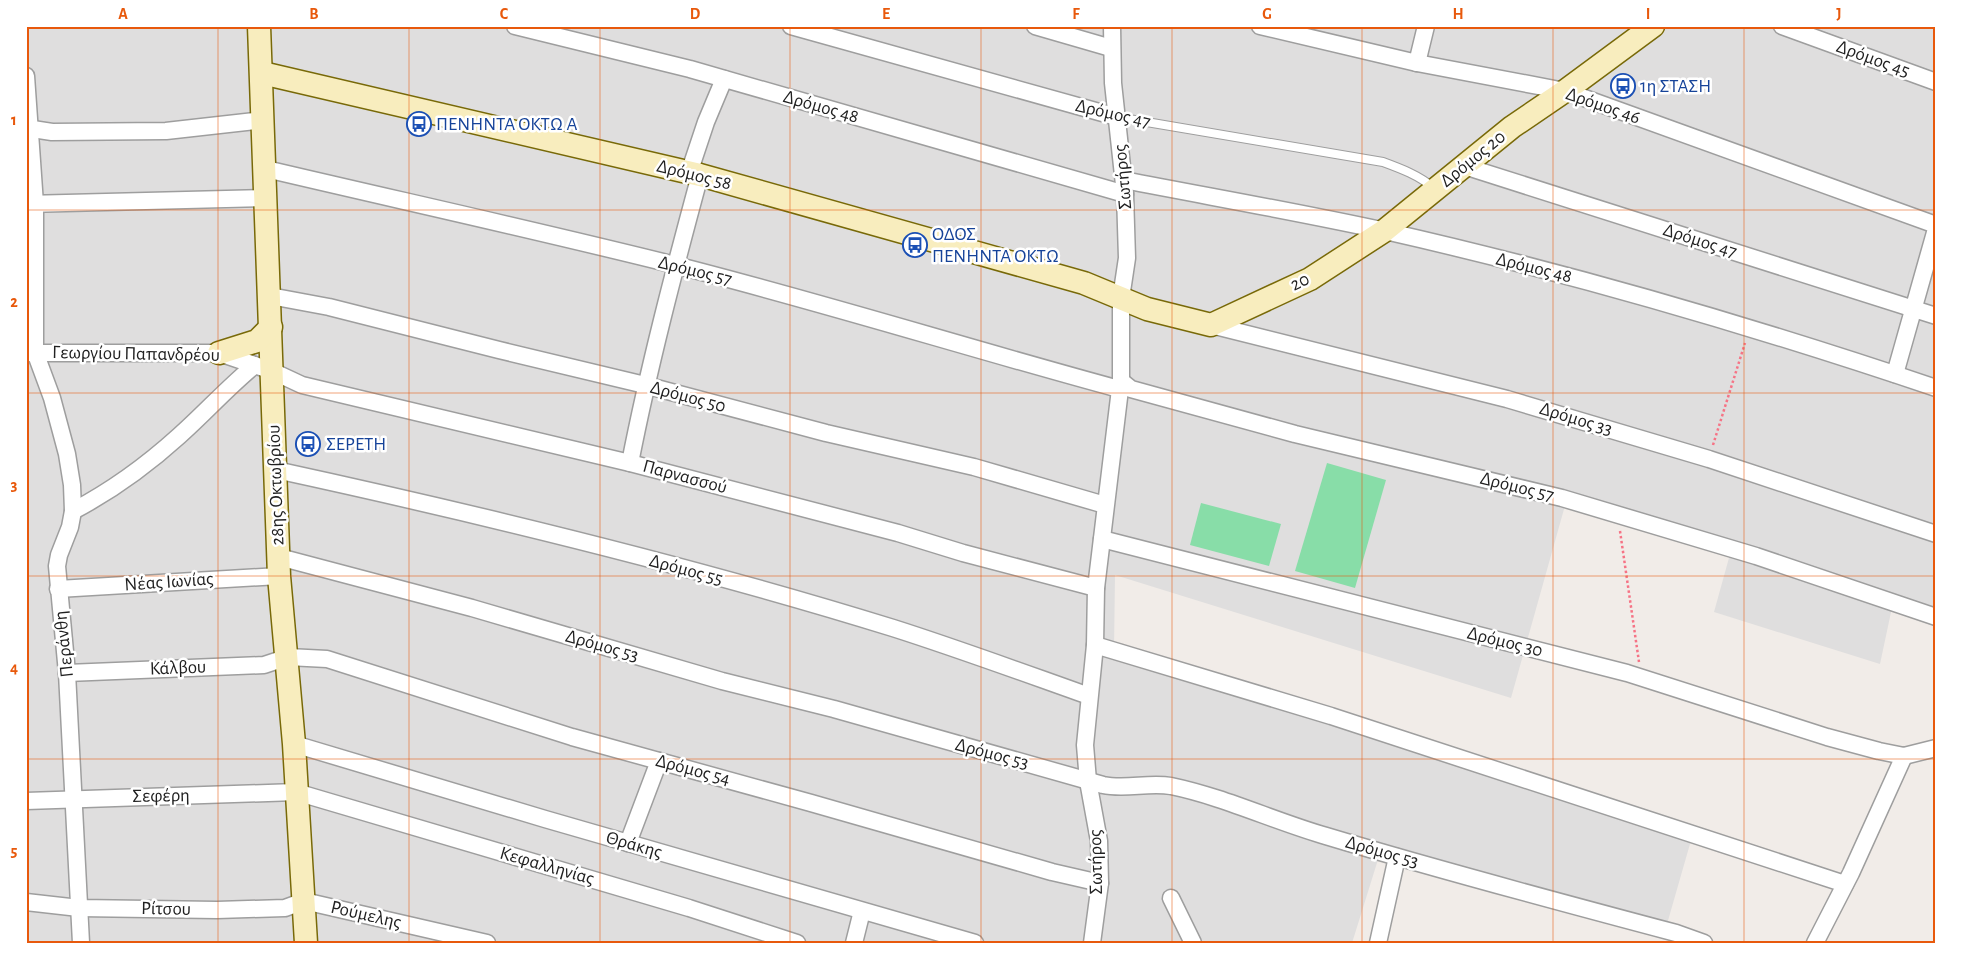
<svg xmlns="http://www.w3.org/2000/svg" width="1962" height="969" font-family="'Alegreya Sans',sans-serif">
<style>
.residential{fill:#dfdede}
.pitch{fill:#88dda8}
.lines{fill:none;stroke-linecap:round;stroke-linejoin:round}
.lane-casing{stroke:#9e9e9e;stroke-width:10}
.street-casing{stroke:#9e9e9e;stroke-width:19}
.secondary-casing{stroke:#786908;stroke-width:25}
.path{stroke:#f67385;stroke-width:2.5;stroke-dasharray:2.5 2.5;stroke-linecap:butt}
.lane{stroke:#fff;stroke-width:8}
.street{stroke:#fff;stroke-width:16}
.secondary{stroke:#f8edbe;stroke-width:22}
.grid{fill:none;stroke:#e8590c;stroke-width:1;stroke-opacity:0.55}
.labels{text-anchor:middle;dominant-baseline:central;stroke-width:5;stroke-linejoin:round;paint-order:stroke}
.street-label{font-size:19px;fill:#212121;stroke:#fff}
.transit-label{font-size:19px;fill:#164399;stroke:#fff;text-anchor:start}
.neatline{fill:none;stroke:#e8590c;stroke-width:2}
.grid-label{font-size:16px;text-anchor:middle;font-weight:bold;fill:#e8590c}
</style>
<rect width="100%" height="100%" fill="#f1ece8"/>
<!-- residential -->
<polygon class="residential" points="26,26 1936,26 1936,610 1894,598 1880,664 1714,612 1732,547 1566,502 1511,698 1115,575 1114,650 1694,830 1665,931 1381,850 1352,943 26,943"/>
<!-- pitch -->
<g class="pitch">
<polygon points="1327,463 1386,480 1355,588 1295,571"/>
<polygon points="1201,503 1281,524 1269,566 1190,545"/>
</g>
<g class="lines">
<defs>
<path id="lane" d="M 1117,117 L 1383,162 C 1402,169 1418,175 1434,188"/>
<g id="street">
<polyline points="515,26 690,69 1125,194"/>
<polyline points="791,26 1117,117"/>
<polyline points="1035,26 1111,48"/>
<polyline points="1260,26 1417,63 1565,91 1936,225"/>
<polyline points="1782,26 1936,82"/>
<polyline points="1417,63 1426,26"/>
<polyline points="26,76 35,204 35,352 52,398 67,454 72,485 73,511 70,527 59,555 57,566 67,673 81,943"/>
<polyline points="26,128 52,132 166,131 264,120"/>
<polyline points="1464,166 1936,316"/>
<path d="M 266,169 C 402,201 539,231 675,265 C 825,303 971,349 1119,389"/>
<polyline points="689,173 706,122 724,79"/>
<path d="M 1124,180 C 1211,197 1298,212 1385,231 C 1571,273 1755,327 1936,388"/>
<polyline points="26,204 267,198"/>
<polyline points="270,296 329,307 499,350 645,385 826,433 974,467 1105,505"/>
<polyline points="1211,325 1507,399 1709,459 1936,534"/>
<polyline points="26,353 219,353 272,371 302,385 630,463 898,533 963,553 1096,588"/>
<polyline points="1895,374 1936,229"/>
<polyline points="1121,381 1131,389 1295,434 1562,498 1756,556 1936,617"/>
<path d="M 630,463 C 649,366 674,271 700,175"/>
<path d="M 276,470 C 483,515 690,565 893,628 C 959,649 1024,673 1089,696"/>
<path d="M 73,511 C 111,491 147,465 179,436 C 205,413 228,387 255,365"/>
<polyline points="1102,539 1627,673 1827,737 1879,751 1904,756 1936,748"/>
<path d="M 279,557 L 472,608 L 722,681 L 834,709 L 1103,785 C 1126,790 1148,782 1171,786 C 1224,797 1274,821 1326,836 C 1442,871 1559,902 1676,933 L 1704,943"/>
<polyline points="58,589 279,576"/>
<polyline points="1095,645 1331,716 1845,884"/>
<polyline points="67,673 264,665 288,657 327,659 572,737 811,803 1052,872 1100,883"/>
<polyline points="294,744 545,819 975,943"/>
<polyline points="26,801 296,792 689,908 797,943"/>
<polyline points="628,843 659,761"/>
<polyline points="1171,898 1193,943"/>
<polyline points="26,902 79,908 217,910 285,908 304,901 487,943"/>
<polyline points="854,943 862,911"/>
<polyline points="1092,943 1100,883 1099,841 1088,781 1085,745 1095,645 1096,588 1121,381 1121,298 1127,258 1125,194 1113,83 1112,26"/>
<polyline points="1378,943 1397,857"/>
<polyline points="1815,943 1851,873 1904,756"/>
</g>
<g id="secondary">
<polyline points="259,26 279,576 294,744 306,943"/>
<polyline points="262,73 700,175 1084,283 1147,309 1211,325 1310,279 1384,231 1512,127 1565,91 1653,26"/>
<polyline points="219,353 257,341 271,327"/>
</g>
</defs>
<!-- lane casing -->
<use href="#lane" class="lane-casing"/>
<!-- street casing -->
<use href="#street" class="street-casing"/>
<!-- secondary casing -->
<use href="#secondary" class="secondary-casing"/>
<!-- path -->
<g class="path">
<polyline points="1713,445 1745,343"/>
<polyline points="1620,531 1639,662"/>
</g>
<!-- lane -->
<use href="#lane" class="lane"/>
<!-- street -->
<use href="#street" class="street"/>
<!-- secondary -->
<use href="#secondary" class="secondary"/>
</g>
<!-- grid -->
<path class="grid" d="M 218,26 L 218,943M 409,26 L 409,943M 600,26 L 600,943M 790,26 L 790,943M 981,26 L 981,943M 1172,26 L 1172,943M 1362,26 L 1362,943M 1553,26 L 1553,943M 1744,26 L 1744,943M 26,210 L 1936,210M 26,393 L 1936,393M 26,576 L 1936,576M 26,759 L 1936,759"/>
<!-- icons -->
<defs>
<symbol id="bus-ring" viewBox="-11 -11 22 22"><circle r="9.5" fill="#fff" stroke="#1a4fb4" stroke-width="1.5"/><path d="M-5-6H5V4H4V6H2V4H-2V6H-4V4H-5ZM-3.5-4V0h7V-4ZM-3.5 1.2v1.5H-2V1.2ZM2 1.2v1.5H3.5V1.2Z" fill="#1a4fb4"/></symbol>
</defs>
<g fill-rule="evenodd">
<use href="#bus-ring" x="1609" y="72" width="28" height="28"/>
<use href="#bus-ring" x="405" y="110" width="28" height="28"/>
<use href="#bus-ring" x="901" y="231" width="28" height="28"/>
<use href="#bus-ring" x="294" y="430" width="28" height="28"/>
</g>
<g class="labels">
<!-- street labels -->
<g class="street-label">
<text transform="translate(1873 59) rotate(20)">Δρόμος 45</text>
<text transform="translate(1603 106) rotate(19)">Δρόμος 46</text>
<text transform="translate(821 107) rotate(16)">Δρόμος 48</text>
<text transform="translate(1113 114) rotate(13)">Δρόμος 47</text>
<text transform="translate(1473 159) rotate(-39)">Δρόμος 20</text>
<text transform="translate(694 175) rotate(14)">Δρόμος 58</text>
<text transform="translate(1123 177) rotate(-95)">Σωτήρος</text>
<text transform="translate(1700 241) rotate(18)">Δρόμος 47</text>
<text transform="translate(1534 268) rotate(14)">Δρόμος 48</text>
<text transform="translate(695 271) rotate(14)">Δρόμος 57</text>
<text transform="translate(1300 282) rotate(-26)">20</text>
<text transform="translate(136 354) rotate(1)">Γεωργίου Παπανδρέου</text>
<text transform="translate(688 397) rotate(15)">Δρόμος 50</text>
<text transform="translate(1576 419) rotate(17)">Δρόμος 33</text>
<text transform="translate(685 477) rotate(15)">Παρνασσού</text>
<text transform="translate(276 485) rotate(-92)">28ης Οκτωβρίου</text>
<text transform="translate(1517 487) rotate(14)">Δρόμος 57</text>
<text transform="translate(686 570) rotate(15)">Δρόμος 55</text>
<text transform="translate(169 582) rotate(-4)">Νέας Ιωνίας</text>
<text transform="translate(1505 642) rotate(14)">Δρόμος 30</text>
<text transform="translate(64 644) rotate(-96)">Περάνθη</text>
<text transform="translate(602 646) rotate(16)">Δρόμος 53</text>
<text transform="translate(178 668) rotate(-2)">Κάλβου</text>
<text transform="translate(992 754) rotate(15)">Δρόμος 53</text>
<text transform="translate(693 770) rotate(15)">Δρόμος 54</text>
<text transform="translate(161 796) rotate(-1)">Σεφέρη</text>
<text transform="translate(634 845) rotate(16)">Θράκης</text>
<text transform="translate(1382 852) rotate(16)">Δρόμος 53</text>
<text transform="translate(1096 862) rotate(-91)">Σωτήρος</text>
<text transform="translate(547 866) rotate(16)">Κεφαλληνίας</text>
<text transform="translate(166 909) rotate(1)">Ρίτσου</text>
<text transform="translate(366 915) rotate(13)">Ρούμελης</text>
</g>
<!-- transit labels -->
<g class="transit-label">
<text x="1640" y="86">1η ΣΤΑΣΗ</text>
<text x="436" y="124">ΠΕΝΗΝΤΑ ΟΚΤΩ Α</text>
<text x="932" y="234">ΟΔΟΣ<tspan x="932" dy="22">ΠΕΝΗΝΤΑ ΟΚΤΩ</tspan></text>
<text x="326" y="444">ΣΕΡΕΤΗ</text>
</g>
</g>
<!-- border -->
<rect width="1962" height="969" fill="none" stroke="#ffffff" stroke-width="55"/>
<rect x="28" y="28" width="1906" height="914" class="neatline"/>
<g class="grid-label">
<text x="123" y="19">A</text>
<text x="314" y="19">B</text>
<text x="504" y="19">C</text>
<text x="695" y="19">D</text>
<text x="886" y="19">E</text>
<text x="1076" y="19">F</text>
<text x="1267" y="19">G</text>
<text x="1458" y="19">H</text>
<text x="1648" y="19">I</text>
<text x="1839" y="19">J</text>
<text x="14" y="125">1</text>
<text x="14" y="307">2</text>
<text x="14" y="490">3</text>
<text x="14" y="673">4</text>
<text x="14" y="856">5</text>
</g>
</svg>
